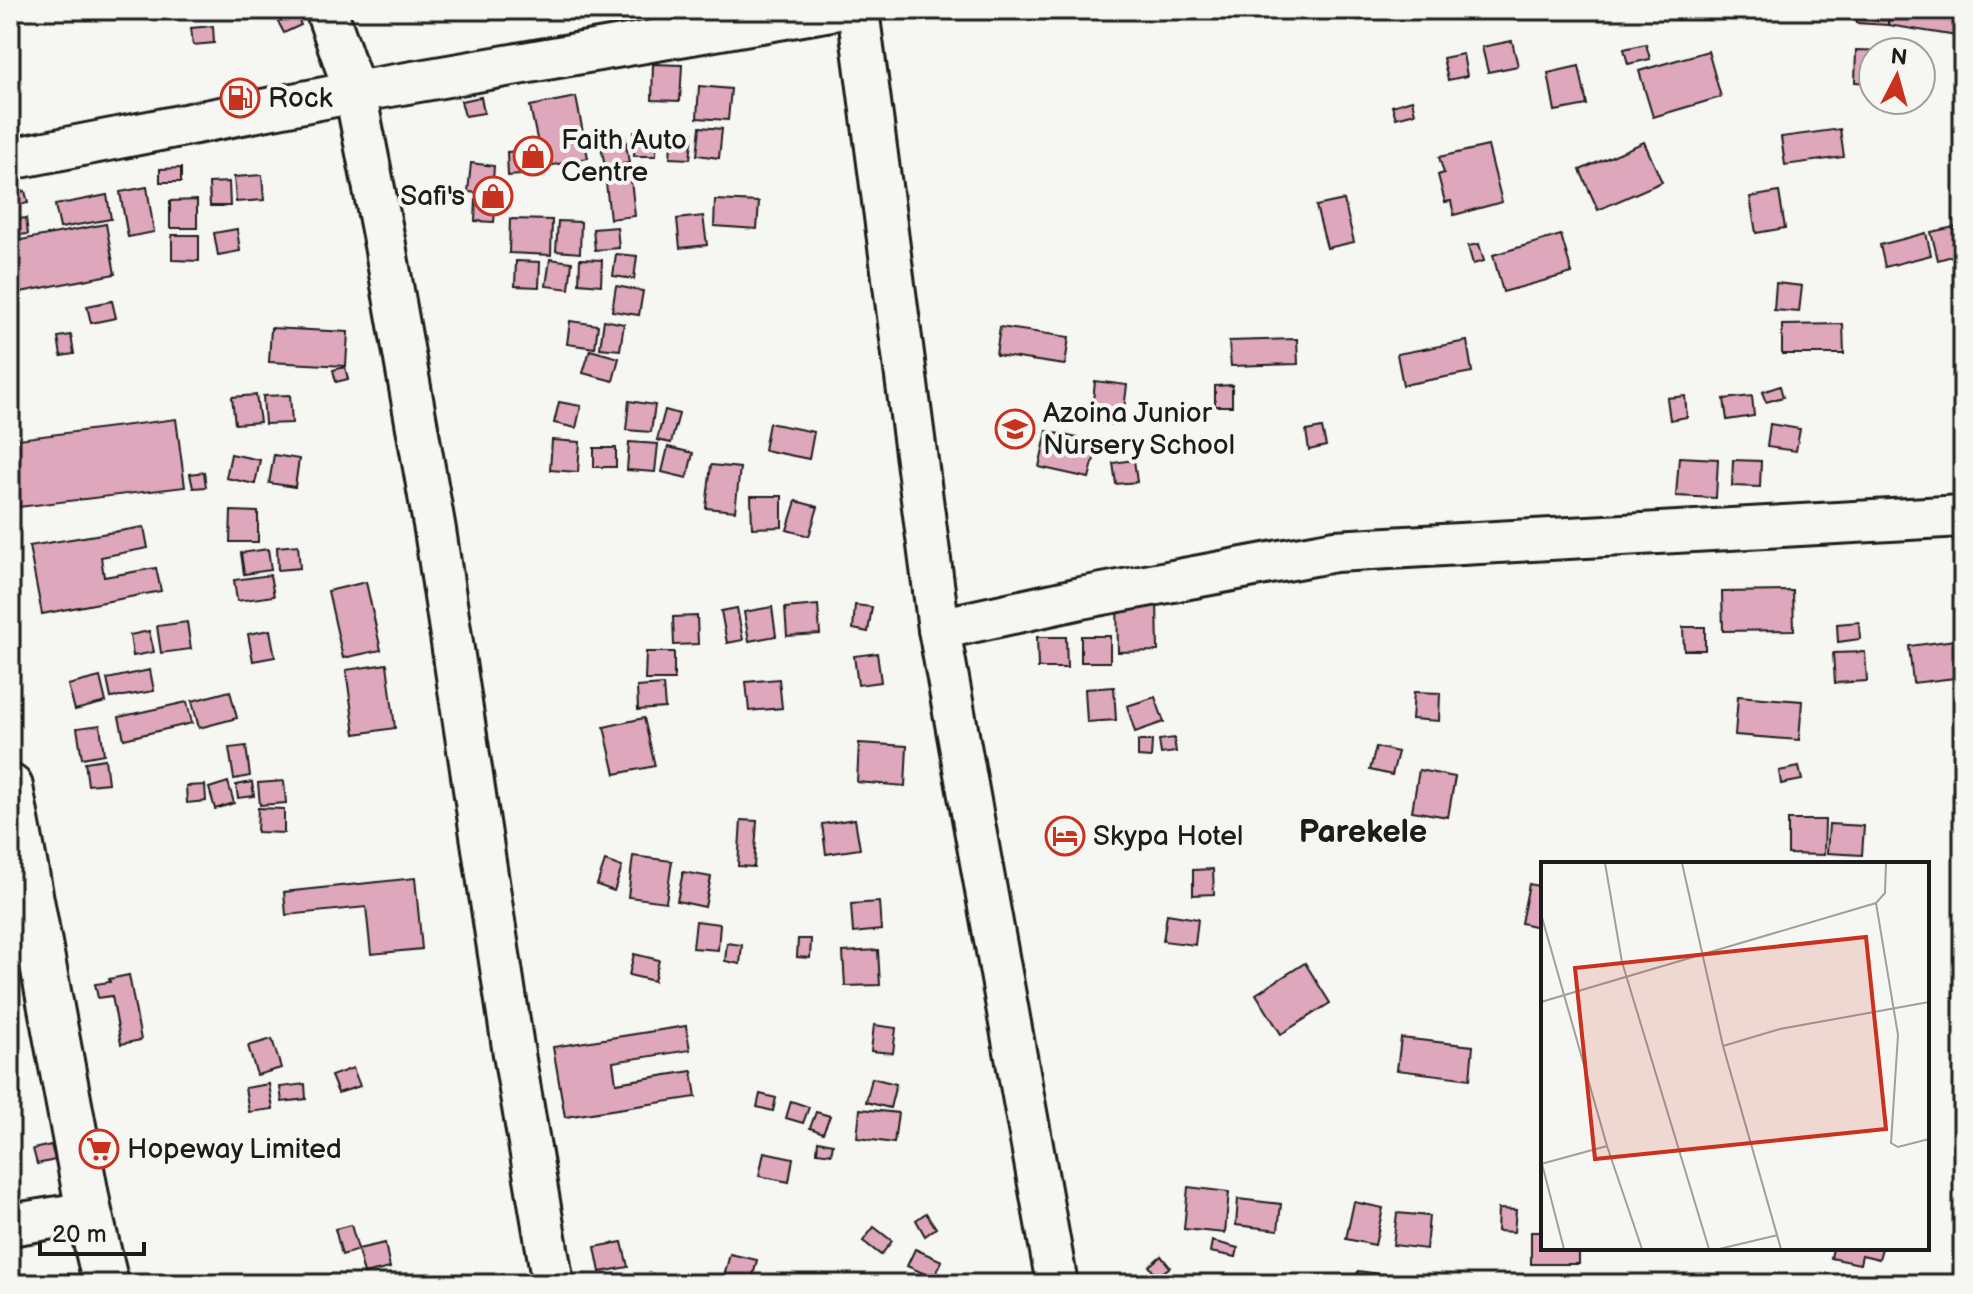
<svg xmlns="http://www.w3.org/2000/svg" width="1973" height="1294" font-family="'Balsamiq Sans',sans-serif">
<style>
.building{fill:#dfa7bc;stroke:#1c1c1c;stroke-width:2}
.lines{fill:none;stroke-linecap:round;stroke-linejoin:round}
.street-casing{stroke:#1c1c1c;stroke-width:46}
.secondary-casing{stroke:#1c1c1c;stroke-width:50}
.street{stroke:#f6f6f2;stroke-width:40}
.secondary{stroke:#f6f6f2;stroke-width:44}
.labels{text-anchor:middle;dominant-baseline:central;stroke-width:8;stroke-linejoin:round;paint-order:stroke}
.poi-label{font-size:28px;fill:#1c1c1c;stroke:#f6f6f2;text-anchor:start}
.quarter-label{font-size:32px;font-weight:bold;fill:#1c1c1c;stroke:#f6f6f2}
.inset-road{fill:none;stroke:#9f9f9c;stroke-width:2}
.view{fill:#c8321e;fill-opacity:0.15;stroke:#c8321e;stroke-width:4}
.inset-edge{fill:none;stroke:#1c1c1c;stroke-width:4}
</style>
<rect width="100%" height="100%" fill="#f6f6f2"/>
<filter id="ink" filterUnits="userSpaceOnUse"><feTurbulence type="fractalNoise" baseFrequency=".0125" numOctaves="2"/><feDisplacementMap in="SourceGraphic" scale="16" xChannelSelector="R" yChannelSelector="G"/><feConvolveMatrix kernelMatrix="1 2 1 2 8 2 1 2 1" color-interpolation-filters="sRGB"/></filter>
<g filter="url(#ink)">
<!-- building -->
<g class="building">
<polygon points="272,10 294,10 301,25 284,33"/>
<polygon points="1857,10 1888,10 1888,25 1856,23"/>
<polygon points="1890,10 1963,10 1963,37 1888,25"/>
<polygon points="213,26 214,43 193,45 191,28"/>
<polygon points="1512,41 1518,66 1488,72 1482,47"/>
<polygon points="1646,44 1650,59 1628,64 1624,49"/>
<polygon points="1856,50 1889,51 1873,52 1873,83 1855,82"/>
<polygon points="1708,51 1721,97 1653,117 1639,71"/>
<polygon points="1463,54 1467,76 1448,80 1443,58"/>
<polygon points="653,64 682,65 680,101 652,100"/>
<polygon points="1579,66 1587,105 1555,111 1548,73"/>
<polygon points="699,86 731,89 728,120 697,118"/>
<polygon points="481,97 484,113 465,116 461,101"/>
<polygon points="576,97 588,158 543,167 530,106"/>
<polygon points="1412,100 1415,113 1396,118 1392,106"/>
<polygon points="700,127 722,129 719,158 697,155"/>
<polygon points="1840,129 1844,157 1785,165 1781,137"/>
<polygon points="672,131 693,133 690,159 670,158"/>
<polygon points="634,132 657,132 656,156 634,156"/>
<polygon points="625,137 629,163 605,167 600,141"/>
<polygon points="1644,142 1662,182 1598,210 1580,170"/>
<polygon points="1488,146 1502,202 1454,215 1451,201 1445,202 1438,175 1444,173 1439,157"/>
<polygon points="533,150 534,174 508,176 507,152"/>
<polygon points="471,163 494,166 492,194 468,192"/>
<polygon points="181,168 181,182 160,182 160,169"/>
<polygon points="630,171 635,216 610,219 605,174"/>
<polygon points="262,175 264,200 236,202 234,177"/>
<polygon points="229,182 230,206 210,206 209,183"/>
<polygon points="147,187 154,232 128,237 120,192"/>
<polygon points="25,191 28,203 10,207 10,194"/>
<polygon points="1779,192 1785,228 1756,233 1750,197"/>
<polygon points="107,195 111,219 60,228 55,205"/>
<polygon points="476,199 496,201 494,222 475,221"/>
<polygon points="197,200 197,228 170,228 170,201"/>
<polygon points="715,200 759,202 757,229 714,226"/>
<polygon points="1344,200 1354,242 1327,248 1316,206"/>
<polygon points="703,216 707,245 680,248 677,219"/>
<polygon points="26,218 28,234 10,236 10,220"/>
<polygon points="510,219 552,220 551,255 509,253"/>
<polygon points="558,221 581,222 580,253 556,251"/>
<polygon points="106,224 115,274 10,294 10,242"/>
<polygon points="1963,225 1963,253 1938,260 1931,232"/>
<polygon points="617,227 619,248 595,250 593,229"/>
<polygon points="237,229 240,251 218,255 214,233"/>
<polygon points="1926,233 1931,255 1885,267 1880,245"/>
<polygon points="172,235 199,235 199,261 172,260"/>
<polygon points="1561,235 1572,273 1503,292 1493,255"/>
<polygon points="1479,244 1484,261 1473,264 1468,246"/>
<polygon points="616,254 637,256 634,279 613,276"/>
<polygon points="550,259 572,262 569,289 546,286"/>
<polygon points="580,259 602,260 601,285 579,283"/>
<polygon points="516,261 540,262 539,287 515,286"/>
<polygon points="1776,283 1802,286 1799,312 1774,310"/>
<polygon points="616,286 643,291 639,315 612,311"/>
<polygon points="112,301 116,318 91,323 87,306"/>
<polygon points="604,320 624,324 620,350 600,348"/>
<polygon points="570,321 598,325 595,348 567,344"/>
<polygon points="1843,324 1844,354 1782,354 1782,325"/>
<polygon points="1000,327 1069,337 1065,365 996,355"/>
<polygon points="271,328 348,332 346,366 269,362"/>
<polygon points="71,335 74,354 61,356 58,337"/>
<polygon points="1297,339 1298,364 1231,366 1229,341"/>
<polygon points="1467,341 1472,372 1403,385 1397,354"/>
<polygon points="590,350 619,358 613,381 583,373"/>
<polygon points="345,367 348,379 336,382 333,370"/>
<polygon points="1095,381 1127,385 1122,425 1091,422"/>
<polygon points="1232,385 1232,406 1215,406 1215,386"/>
<polygon points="1780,386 1783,397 1766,402 1762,392"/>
<polygon points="256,395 260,422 235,424 232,397"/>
<polygon points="290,395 292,423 265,424 263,396"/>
<polygon points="1685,396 1687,417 1670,420 1667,398"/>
<polygon points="1752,396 1754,416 1727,420 1724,399"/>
<polygon points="629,401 655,405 651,432 626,430"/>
<polygon points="559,402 581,406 576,428 554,423"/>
<polygon points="665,410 679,414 671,443 657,440"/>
<polygon points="176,419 185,487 19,507 10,440"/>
<polygon points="769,423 814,432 809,459 764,450"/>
<polygon points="1770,424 1800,429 1796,451 1767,447"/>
<polygon points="1322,428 1326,446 1309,450 1306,431"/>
<polygon points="1047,431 1098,443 1089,478 1039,467"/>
<polygon points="552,440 580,442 578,472 550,470"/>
<polygon points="629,442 658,444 655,472 627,470"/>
<polygon points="668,447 693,453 687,478 662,472"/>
<rect x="594" y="448" width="22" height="19"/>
<polygon points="231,454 260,460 255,484 226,478"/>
<polygon points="274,455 299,459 295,487 269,483"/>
<polygon points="1679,457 1718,459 1716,498 1676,496"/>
<polygon points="1134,460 1137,482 1116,484 1113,463"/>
<polygon points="1733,460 1761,461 1760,487 1732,486"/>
<polygon points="711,465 740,468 735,511 706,508"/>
<polygon points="204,472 206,487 193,488 190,474"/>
<polygon points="751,496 782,496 782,527 752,528"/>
<polygon points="796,501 818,507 809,536 787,530"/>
<polygon points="231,511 258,512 258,542 230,542"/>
<polygon points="144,527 148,548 101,557 104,577 156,568 161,591 42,614 29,546"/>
<polygon points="298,545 300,568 278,570 277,547"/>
<polygon points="268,549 271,570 244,574 241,553"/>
<polygon points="270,575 274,596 237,601 234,580"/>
<polygon points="366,582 381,650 343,658 328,591"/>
<polygon points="1793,591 1794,630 1723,631 1722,592"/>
<polygon points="1157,600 1158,651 1118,652 1117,601"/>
<polygon points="818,605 820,634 787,636 785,608"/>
<polygon points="855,605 872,607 868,632 853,629"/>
<polygon points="772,607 776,636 749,641 744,612"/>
<polygon points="737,608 743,640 727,643 721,611"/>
<polygon points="697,616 698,644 674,645 673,617"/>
<polygon points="187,622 191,649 161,653 157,626"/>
<polygon points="1859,622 1860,639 1838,642 1837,624"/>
<polygon points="1683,627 1705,627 1705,650 1684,650"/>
<polygon points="270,630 275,657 253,661 248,634"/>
<polygon points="149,631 154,652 133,656 130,635"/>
<rect x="1081" y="636" width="29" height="26"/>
<polygon points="1037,637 1066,637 1067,668 1038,668"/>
<polygon points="1963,639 1963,677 1913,683 1909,646"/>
<polygon points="646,652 674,652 674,680 645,680"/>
<polygon points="1865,652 1867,681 1835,683 1833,653"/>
<polygon points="877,653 881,682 858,685 854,656"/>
<polygon points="387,664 395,728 355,734 346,670"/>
<polygon points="150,670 154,691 111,698 107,679"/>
<polygon points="100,677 106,702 75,710 68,685"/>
<polygon points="779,679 782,708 749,711 746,682"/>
<polygon points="663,685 665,708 638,710 637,687"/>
<polygon points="1114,687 1116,720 1087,722 1085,689"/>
<polygon points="230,691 237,718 199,728 192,701"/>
<polygon points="1414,692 1440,693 1439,721 1412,719"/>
<polygon points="1738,696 1802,701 1799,740 1735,735"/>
<polygon points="1155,697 1164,722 1135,732 1127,706"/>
<polygon points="187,702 192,723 124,739 119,717"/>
<polygon points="644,718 655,766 615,774 604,727"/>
<polygon points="100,725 104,754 82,758 77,728"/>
<polygon points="1174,738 1176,752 1161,754 1159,740"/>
<polygon points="1138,741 1152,741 1151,758 1138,757"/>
<polygon points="859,743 907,746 905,786 857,782"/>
<polygon points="246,746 250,776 234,779 229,748"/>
<polygon points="1376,747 1398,752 1392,775 1370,770"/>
<polygon points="105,759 108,783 88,785 85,762"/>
<polygon points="1799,767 1802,780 1781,784 1779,771"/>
<polygon points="1419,770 1455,777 1448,817 1412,811"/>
<polygon points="284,781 286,803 260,805 258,783"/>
<polygon points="228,782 234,803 215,809 209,788"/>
<polygon points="252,782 254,796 238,798 236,785"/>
<polygon points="205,785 206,801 187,803 186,786"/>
<polygon points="258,808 284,809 284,833 257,832"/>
<polygon points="855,819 860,849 826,854 822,824"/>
<polygon points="741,820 757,821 754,867 738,866"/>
<polygon points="1788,820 1825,820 1824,855 1788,854"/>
<polygon points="1829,824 1864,826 1862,855 1827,853"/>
<polygon points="633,856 672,861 666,902 628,897"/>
<polygon points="605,861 622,867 614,891 597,885"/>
<polygon points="1213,869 1214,894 1193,895 1193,870"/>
<polygon points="683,872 711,877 705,907 677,901"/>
<polygon points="415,878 422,949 371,954 366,907 286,915 284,892"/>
<polygon points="1529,884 1543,887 1543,928 1521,923"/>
<polygon points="879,902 881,930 853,933 851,904"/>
<polygon points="1167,914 1198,919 1195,945 1163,941"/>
<polygon points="696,921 720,924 718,950 693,948"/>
<polygon points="798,939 811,939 810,958 797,957"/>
<polygon points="727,943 742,945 740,964 725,961"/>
<polygon points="878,950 880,985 845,986 843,952"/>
<polygon points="634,954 659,960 654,981 629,975"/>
<polygon points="1305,963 1330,1003 1281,1034 1256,994"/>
<polygon points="129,975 141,1040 121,1044 112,996 98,998 95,984 110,982 109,979"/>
<polygon points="874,1025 896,1028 893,1053 871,1051"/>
<polygon points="686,1026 690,1050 613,1062 616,1083 692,1071 696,1097 565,1117 553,1047"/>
<polygon points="1401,1038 1473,1046 1470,1079 1397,1070"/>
<polygon points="272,1039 281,1068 257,1075 248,1046"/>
<polygon points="353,1068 360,1086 338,1093 331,1076"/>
<polygon points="10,1071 13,1071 18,1102 10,1103"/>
<polygon points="872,1078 896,1084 890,1108 866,1102"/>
<polygon points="269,1084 273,1109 249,1112 245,1088"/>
<polygon points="305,1084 306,1099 282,1102 280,1087"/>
<polygon points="760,1094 776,1098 773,1111 757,1107"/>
<polygon points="791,1101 809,1107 803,1123 786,1118"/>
<polygon points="860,1109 898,1113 894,1143 857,1138"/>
<polygon points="816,1112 830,1116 823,1133 810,1128"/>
<polygon points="818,1141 833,1144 831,1154 817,1152"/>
<polygon points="51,1145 55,1160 37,1164 33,1149"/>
<polygon points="764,1152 793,1158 789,1182 759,1176"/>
<polygon points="1188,1187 1229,1192 1225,1233 1184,1229"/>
<polygon points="1238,1199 1281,1204 1278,1230 1236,1225"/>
<polygon points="1354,1202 1383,1208 1375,1245 1346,1239"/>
<polygon points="1498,1209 1516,1210 1514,1232 1497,1231"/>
<polygon points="926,1213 936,1228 925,1236 916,1220"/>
<polygon points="1397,1213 1429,1216 1426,1249 1393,1245"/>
<polygon points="351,1225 358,1249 385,1243 390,1268 364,1274 358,1250 342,1255 335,1229"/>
<polygon points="874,1227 892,1241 881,1255 863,1241"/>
<polygon points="1531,1232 1543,1232 1543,1248 1579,1248 1579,1264 1531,1264"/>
<polygon points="1212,1241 1238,1248 1236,1257 1210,1252"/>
<polygon points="622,1242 628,1267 600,1272 595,1247"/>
<polygon points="1833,1248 1882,1248 1879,1259 1862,1255 1860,1264 1831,1258"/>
<polygon points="915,1249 942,1261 934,1278 907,1266"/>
<polygon points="730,1254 757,1260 751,1284 722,1284"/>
<polygon points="1161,1256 1170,1267 1157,1277 1149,1266"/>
<polygon points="1358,1271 1430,1281 1429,1284 1356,1284"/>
</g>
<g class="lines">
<defs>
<g id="street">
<polyline points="326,10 355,92 385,245 435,530 514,1054 553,1284"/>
<polyline points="858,10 939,629 1057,1284"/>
<polyline points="10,159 355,92 831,10"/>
<polyline points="939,629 1081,598 1335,551 1963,516"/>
<polyline points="10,1225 89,1212"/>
</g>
<polyline id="secondary" points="10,787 89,1212 106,1284"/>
</defs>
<!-- street casing -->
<use href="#street" class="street-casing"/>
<!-- secondary casing -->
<use href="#secondary" class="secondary-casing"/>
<!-- street -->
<use href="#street" class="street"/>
<!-- secondary -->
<use href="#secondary" class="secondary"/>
</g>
</g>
<!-- icons -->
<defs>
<symbol id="fuel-ring" viewBox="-11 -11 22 22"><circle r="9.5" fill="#f6f6f2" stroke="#c8321e" stroke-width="1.5"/><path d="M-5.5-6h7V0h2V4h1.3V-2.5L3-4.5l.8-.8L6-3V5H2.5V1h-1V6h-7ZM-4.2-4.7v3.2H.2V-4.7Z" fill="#c8321e"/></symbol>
<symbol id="shop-ring" viewBox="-11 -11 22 22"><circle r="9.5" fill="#f6f6f2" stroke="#c8321e" stroke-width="1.5"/><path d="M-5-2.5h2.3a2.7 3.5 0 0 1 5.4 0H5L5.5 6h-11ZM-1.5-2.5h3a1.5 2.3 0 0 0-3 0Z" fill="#c8321e"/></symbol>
<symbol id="school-ring" viewBox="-11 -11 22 22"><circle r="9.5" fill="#f6f6f2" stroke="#c8321e" stroke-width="1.5"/><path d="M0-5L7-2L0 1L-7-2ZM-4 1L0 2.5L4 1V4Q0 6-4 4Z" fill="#c8321e"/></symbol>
<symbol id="hotel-ring" viewBox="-11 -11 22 22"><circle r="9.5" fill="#f6f6f2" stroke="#c8321e" stroke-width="1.5"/><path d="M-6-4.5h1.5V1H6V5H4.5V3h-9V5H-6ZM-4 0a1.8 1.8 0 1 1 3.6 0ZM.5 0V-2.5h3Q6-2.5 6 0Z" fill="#c8321e"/></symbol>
<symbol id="supermarket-ring" viewBox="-11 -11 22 22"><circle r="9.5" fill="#f6f6f2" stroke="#c8321e" stroke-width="1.5"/><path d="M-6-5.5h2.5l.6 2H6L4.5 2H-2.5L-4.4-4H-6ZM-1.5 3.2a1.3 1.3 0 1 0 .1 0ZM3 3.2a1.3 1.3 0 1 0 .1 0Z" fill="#c8321e"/></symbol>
</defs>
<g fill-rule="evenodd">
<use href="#fuel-ring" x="218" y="76" width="44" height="44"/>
<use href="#shop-ring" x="511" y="134" width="44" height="44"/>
<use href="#shop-ring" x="471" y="174" width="44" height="44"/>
<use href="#school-ring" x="993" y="407" width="44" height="44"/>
<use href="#hotel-ring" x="1043" y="814" width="44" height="44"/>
<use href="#supermarket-ring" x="77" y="1127" width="44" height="44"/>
</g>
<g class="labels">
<!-- poi labels -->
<g class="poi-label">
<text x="268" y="98">Rock</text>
<text x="561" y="140">Faith Auto<tspan x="561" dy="32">Centre</tspan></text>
<text x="465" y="196" text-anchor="end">Safi's</text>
<text x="1043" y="413">Azoina Junior<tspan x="1043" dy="32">Nursery School</tspan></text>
<text x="1093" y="836">Skypa Hotel</text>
<text x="127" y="1149">Hopeway Limited</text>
</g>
<!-- quarter labels -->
<g class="quarter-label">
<text x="1363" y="832">Parekele</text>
</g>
</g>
<!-- overview -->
<g transform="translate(1541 862)">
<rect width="388" height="388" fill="#f6f6f2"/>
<path class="inset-road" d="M 64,1 L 81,100 L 168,387M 141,1 L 182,184 L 240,387M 335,41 L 357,173 L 350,281 L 357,285 L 388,277M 0,52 L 66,284 L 101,387M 0,140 L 335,41 L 344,31 L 345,1M 182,184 L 239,167 L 388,140M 0,298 L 23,387M 0,302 L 66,284M 178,387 L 237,373"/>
<path class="view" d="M 325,75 L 345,267 L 54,297 L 34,106 Z"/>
<rect width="388" height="388" class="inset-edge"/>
</g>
<!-- margin -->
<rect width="1973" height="1294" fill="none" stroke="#f6f6f2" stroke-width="40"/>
<rect x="20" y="20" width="1933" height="1254" fill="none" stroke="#1c1c1c" stroke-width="3" filter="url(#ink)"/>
<!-- north arrow -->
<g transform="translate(1897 76) rotate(6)"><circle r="38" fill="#f6f6f2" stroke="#9f9f9c" stroke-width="2"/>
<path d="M0-6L14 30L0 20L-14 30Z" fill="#c8321e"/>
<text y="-12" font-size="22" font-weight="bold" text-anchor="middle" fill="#1c1c1c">N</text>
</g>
<!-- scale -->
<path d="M40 1242v12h104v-12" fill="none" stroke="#1c1c1c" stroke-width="4"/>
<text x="52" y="1242" font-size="24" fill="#1c1c1c" stroke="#f6f6f2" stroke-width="6" paint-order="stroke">20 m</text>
</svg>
